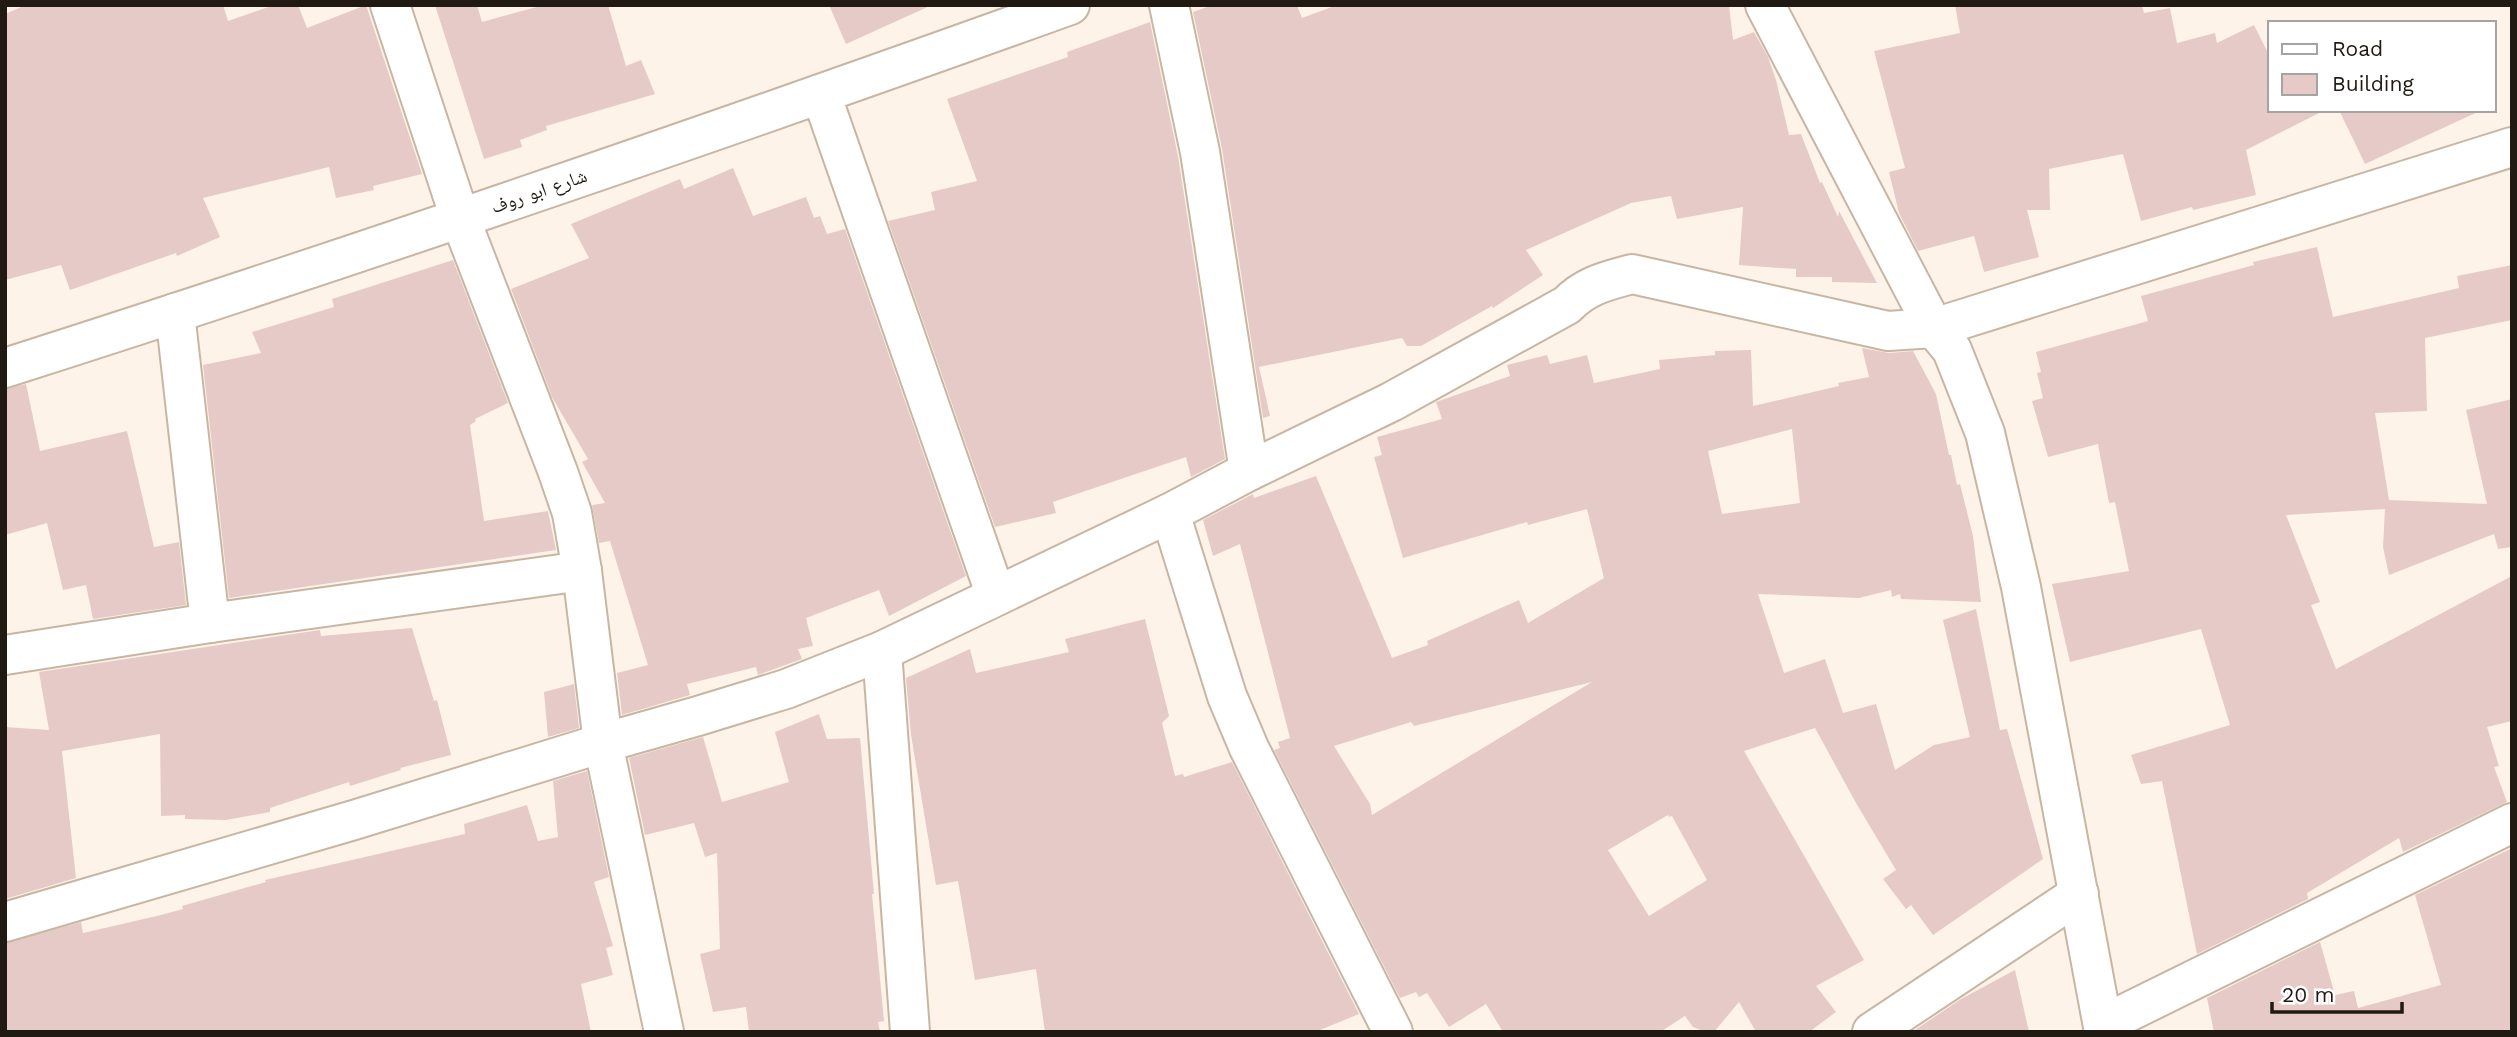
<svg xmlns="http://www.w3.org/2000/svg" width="2517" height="1037" font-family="'Work Sans','Noto Naskh Arabic',sans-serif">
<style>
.building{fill:#e6cac7;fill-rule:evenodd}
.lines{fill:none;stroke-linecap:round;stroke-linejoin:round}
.minor-casing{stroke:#c7b6a3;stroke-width:42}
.minor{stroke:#fff;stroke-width:38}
.labels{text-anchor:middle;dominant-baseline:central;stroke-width:5;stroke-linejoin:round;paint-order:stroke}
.street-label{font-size:19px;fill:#201a13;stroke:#fff}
</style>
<rect width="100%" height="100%" fill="#fef3e8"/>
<!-- building -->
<g class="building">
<polygon points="26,5 223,5 228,21 274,5 298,5 307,28 366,5 422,174 373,186 374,190 336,198 329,167 203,198 220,237 177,256 176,253 70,290 61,265 5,280 5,14"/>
<polygon points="435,5 477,5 482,22 544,5 608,5 626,66 641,60 655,94 546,126 547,130 520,140 522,147 484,159"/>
<polygon points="829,5 932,5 846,44"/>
<polygon points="1213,5 1297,5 1302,18 1337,5 1729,5 1733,40 1754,32 1768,57 1776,80 1789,135 1801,134 1820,183 1822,182 1838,217 1839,211 1877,283 1832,282 1832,277 1796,277 1796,269 1739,265 1743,207 1677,219 1671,196 1631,203 1526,250 1543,275 1493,308 1492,306 1421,346 1407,346 1402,338 1259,367 1270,416 1263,418 1222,149 1193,12"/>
<polygon points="1955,5 2142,5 2144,13 2170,8 2177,43 2215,33 2217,43 2254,25 2270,57 2270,110 2325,110 2246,150 2256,195 2193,210 2192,207 2141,221 2123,154 2049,169 2050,210 2027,210 2039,257 1984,272 1974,236 1918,251 1899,213 1889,172 1905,168 1874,51 1960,33"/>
<polygon points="1150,22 1178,156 1225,459 1191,477 1186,457 1053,502 1056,513 995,527 888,221 935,210 931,192 977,181 947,99 1068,57 1067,52"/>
<polygon points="2339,110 2482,110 2365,164"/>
<polygon points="733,168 753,216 806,197 814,218 820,216 827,234 845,229 966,576 889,616 879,590 806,618 813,646 798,649 802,659 758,675 756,667 687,684 690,695 622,715 617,673 648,665 610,541 599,543 592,505 605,503 582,462 588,459 552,397 511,289 589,258 571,224 680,179 684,189"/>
<polygon points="2317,247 2333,317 2459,288 2457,276 2512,265 2512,320 2425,338 2427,411 2375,413 2389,500 2487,504 2466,410 2512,399 2512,547 2498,549 2494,534 2389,575 2383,547 2385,509 2286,515 2320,602 2311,605 2336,669 2512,576 2512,721 2487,727 2499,766 2494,767 2507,802 2403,852 2399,838 2307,893 2308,899 2197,954 2162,781 2141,784 2131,755 2230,725 2201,629 2070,662 2052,584 2129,571 2115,502 2109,503 2098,444 2048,457 2032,401 2043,398 2037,373 2041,372 2036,352 2148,321 2141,296 2254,265 2253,262"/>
<polygon points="453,260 508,403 475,419 476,421 470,425 484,521 548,511 556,550 229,598 203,365 261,353 252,332 334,307 332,299"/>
<path d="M 1862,348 L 1889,353 L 1913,351 L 1936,394 L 1949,455 L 1951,455 L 1957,485 L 1960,484 L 1973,536 L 1981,602 L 1901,599 L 1900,594 L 1892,597 L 1891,590 L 1859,598 L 1758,594 L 1784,673 L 1825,659 L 1843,713 L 1876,704 L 1895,770 L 1934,745 L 1970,737 L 1943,620 L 1976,609 L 2000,730 L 2007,729 L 2043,859 L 1933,935 L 1911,905 L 1906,909 L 1883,879 L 1896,870 L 1856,803 L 1815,728 L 1744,751 L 1864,960 L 1816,986 L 1836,1012 L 1809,1032 L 1756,1032 L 1739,1002 L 1714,1032 L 1705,1032 L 1693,1027 L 1685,1016 L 1660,1032 L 1503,1032 L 1486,1004 L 1449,1027 L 1427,993 L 1419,997 L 1416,992 L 1400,998 L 1274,750 L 1280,748 L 1278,742 L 1290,738 L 1240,544 L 1213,556 L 1203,520 L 1253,494 L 1254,498 L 1316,476 L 1392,658 L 1428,645 L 1427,641 L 1519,600 L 1528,623 L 1604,578 L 1587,509 L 1528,525 L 1527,522 L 1403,558 L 1374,457 L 1382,455 L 1377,437 L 1442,419 L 1436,402 L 1510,376 L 1507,365 L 1547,355 L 1550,364 L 1587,355 L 1594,383 L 1660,369 L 1659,360 L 1715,355 L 1715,351 L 1751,350 L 1753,406 L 1839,386 L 1838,383 L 1869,377 ZM 1792,429 L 1800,503 L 1722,514 L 1708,451 ZM 1592,682 L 1372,815 L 1370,804 L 1334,746 L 1411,722 L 1414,726 ZM 1668,815 L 1669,817 L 1672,816 L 1707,880 L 1649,916 L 1608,850 Z"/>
<polygon points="26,384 40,451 127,431 154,547 179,542 186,605 93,619 86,585 63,590 47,523 5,535 5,389"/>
<polygon points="1145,619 1169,716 1162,723 1175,776 1183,774 1184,777 1232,762 1359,1014 1315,1032 1045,1032 1036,969 975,980 958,881 936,885 911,735 906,678 970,649 976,673 1069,652 1065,639"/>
<polygon points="412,628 434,701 437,700 451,755 400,768 401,770 350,786 349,782 270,808 270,812 226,820 185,819 185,815 161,816 160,734 62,751 76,878 5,899 5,727 49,730 39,672 320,630 321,636"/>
<polygon points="574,684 579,728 548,737 544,692"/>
<polygon points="819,714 827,739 860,738 874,894 872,894 884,1021 878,1022 880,1032 749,1032 746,1007 713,1012 700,954 720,949 717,853 705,857 694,823 645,835 629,758 703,737 722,802 789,782 775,732"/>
<polygon points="587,771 609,877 594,882 613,946 606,948 613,975 581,984 591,1032 5,1032 5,943 81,922 83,933 161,915 183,909 182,906 266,882 265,880 465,834 464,824 527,805 538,841 558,837 553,781"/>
<polygon points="2512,848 2512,1032 2214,1032 2207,998 2320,942 2335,995 2354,991 2358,1008 2441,985 2415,895"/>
<polygon points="2015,970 2029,1032 1912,1032 1961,999"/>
</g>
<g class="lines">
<defs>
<g id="minor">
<polyline points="390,5 460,218 558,472 572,513 582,571"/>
<polyline points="1169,5 1200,152 1249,471"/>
<polyline points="1765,5 1934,328 1952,350 1985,433 2021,587 2104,1032"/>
<polyline points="821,94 996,596"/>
<polyline points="175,313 210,623"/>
<path d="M 5,368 C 362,254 717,132 1070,5"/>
<polyline points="1170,513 1227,696 1249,748 1393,1032"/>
<polyline points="882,651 910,1032"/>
<polyline points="5,655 210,623 582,571 603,743 664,1032"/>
<path d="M 5,922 L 354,820 L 603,743 L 698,716 L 786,689 L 882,651 L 1170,513 L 1249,471 L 1391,402 L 1567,305 C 1586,285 1607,281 1632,274 L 1888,331 L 1934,328 L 2512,147"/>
<polyline points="2104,1024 2512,823"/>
<polyline points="1872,1032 2079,894"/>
</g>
</defs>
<!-- minor casing -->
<use href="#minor" class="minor-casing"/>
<!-- minor -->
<use href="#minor" class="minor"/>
</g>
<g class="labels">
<!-- street labels -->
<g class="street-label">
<text transform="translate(539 191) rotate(-19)">شارع ابو روف</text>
</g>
</g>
<!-- border -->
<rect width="2517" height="1037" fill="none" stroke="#201a13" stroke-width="14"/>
<!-- legend -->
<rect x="2268" y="21" width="228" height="91" fill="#ffffff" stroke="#a6a3a1" stroke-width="2"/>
<rect x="2282" y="44" width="35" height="10" fill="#ffffff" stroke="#a6a3a1" stroke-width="2"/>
<text x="2332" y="56" font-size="21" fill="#201a13">Road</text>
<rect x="2282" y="74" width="35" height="21" fill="#e6cac7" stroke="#a6a3a1" stroke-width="2"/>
<text x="2332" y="91" font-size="21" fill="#201a13">Building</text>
<!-- scale -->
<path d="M2272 1002v10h130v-10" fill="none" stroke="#201a13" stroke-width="3.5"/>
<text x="2282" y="1002" font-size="21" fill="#201a13" stroke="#ffffff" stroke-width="5" paint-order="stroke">20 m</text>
</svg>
